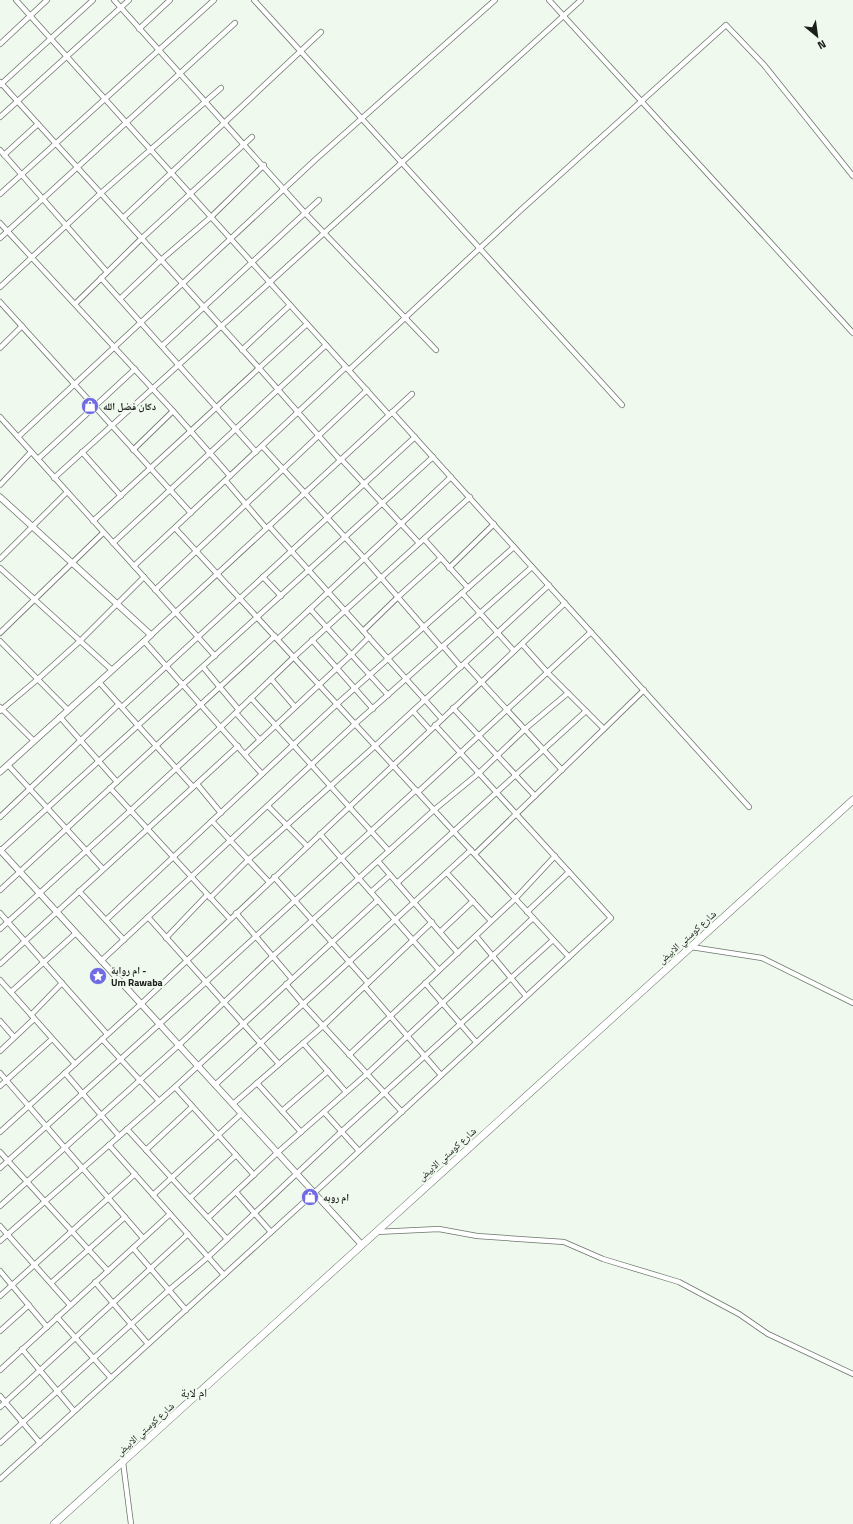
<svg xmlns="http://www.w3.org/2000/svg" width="853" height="1524" font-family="'Titillium Web','Noto Naskh Arabic',sans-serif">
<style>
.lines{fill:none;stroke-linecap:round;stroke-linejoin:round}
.minor-casing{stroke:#6d756c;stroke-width:6}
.major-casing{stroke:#6d756c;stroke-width:7}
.highway-casing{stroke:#6d756c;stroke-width:8}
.minor{stroke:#fff;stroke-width:4.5}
.major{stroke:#fff;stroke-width:5.5}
.highway{stroke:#fff;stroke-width:7}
.labels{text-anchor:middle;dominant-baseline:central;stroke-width:4;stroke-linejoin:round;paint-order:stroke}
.poi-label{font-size:10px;font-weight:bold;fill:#1b1e1a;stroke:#eff9ee;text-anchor:start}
.street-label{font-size:10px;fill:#1b1e1a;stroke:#eff9ee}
.quarter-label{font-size:12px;fill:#1b1e1a;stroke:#eff9ee}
</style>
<rect width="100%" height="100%" fill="#eff9ee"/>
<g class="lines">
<defs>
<g id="minor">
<polyline points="16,0 389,415"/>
<polyline points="114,0 305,213 436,350"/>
<polyline points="254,0 622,405"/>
<polyline points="549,0 853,333"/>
<polyline points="139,29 170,0"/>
<polyline points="0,44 47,0"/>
<polyline points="0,82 259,368 340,460"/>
<polyline points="0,85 93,0"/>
<polyline points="0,117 129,0"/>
<polyline points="0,150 107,272"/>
<polyline points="4,155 38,124"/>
<polyline points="0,194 214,0"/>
<polyline points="123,218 321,32"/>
<polyline points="0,223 173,411 230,476"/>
<polyline points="0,238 235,23"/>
<polyline points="101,278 256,452"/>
<polyline points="0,287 101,193 221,88"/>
<polyline points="120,299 161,260 211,217 264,165"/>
<polyline points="0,302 191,513"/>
<polyline points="75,304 141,239 252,137"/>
<polyline points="162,346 319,200"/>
<polyline points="0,348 22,326"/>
<polyline points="242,350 290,305"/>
<polyline points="349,370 523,208 726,25 764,65 853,176"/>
<polyline points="392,412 749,807"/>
<polyline points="0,417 215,656"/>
<polyline points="18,437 315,160 495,0"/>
<polyline points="262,446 364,558 441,647"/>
<polyline points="133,450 173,411"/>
<polyline points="82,452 121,496"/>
<polyline points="38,459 135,369"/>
<polyline points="341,459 419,543"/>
<polyline points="54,478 581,0"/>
<polyline points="226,481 266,528"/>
<polyline points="0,485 31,452"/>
<polyline points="93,521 307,324"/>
<polyline points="269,526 442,719"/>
<polyline points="175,528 569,957"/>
<polyline points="424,539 468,588"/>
<polyline points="113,543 326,345"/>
<polyline points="0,559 67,492"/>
<polyline points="134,566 346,367"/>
<polyline points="0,568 112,670"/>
<polyline points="449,568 494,524"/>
<polyline points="263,577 281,596"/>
<polyline points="155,590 367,390"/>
<polyline points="462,593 514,651"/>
<polyline points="310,609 388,695"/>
<polyline points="363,631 398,597 441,558"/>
<polyline points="0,633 103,533"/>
<polyline points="151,635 412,394"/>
<polyline points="278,639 451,477"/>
<polyline points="312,640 373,709"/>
<polyline points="0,641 68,710"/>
<polyline points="144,641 262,774"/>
<polyline points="522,644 547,672 604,729"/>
<polyline points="443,646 461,667"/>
<polyline points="465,664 562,770"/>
<polyline points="203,667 239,710"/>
<polyline points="271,679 295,707"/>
<polyline points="99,682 193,787"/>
<polyline points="251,698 389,851"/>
<polyline points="0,707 34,741"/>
<polyline points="122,707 415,437"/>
<polyline points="453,708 535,796"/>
<polyline points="0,711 38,679 80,641 144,577"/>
<polyline points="413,711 430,730"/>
<polyline points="236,713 260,740"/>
<polyline points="60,717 117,782"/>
<polyline points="245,754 352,654 369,637"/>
<polyline points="8,765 103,869"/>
<polyline points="197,784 221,813"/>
<polyline points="110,788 230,919"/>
<polyline points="418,792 591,632"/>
<polyline points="268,806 307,846"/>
<polyline points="0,817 119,704"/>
<polyline points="212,821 269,882"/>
<polyline points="320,834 439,970"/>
<polyline points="0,851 433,457"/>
<polyline points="475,854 644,690"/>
<polyline points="378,861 458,953"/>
<polyline points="447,873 491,921"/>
<polyline points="274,877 368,983"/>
<polyline points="397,883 586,711"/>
<polyline points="0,890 275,636"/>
<polyline points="79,891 124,940"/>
<polyline points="371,892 390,875"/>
<polyline points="210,898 248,860 375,746 549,585"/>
<polyline points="527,912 569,872"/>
<polyline points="0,913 107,1034"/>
<polyline points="236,913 292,979"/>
<polyline points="148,917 279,1064"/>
<polyline points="106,920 337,704 514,547"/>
<polyline points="0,929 130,811 221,727 294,657 470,497"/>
<polyline points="440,932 473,901"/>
<polyline points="476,936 526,996"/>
<polyline points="166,938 207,895"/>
<polyline points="691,947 762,958 853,1003"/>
<polyline points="101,961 355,724 532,567"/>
<polyline points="0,964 238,746"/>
<polyline points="0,980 75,1064"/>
<polyline points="425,983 476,1042"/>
<polyline points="286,984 303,1004 402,1112"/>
<polyline points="365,987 441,1075"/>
<polyline points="11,992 76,933"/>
<polyline points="31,1015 62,983"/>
<polyline points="0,1021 14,1037"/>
<polyline points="102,1039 159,1101"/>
<polyline points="303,1043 346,1092"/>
<polyline points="0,1051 34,1019"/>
<polyline points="349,1055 515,899 555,856"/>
<polyline points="0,1073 143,1238"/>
<polyline points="65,1073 119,1136"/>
<polyline points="257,1083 301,1132"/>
<polyline points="215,1085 471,850"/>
<polyline points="0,1086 52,1039"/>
<polyline points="175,1087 254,1175"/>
<polyline points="233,1104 323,1026 432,922"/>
<polyline points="282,1111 328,1071"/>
<polyline points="324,1112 359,1151"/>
<polyline points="127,1129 227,1239"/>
<polyline points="0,1132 141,1004 565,603"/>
<polyline points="109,1145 224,1275"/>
<polyline points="146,1150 192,1107"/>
<polyline points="0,1152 108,1271"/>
<polyline points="0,1168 206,982 416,790"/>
<polyline points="236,1192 271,1232"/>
<polyline points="153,1195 241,1114"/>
<polyline points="190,1198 236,1155"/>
<polyline points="0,1206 179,1045 273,956 434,810 479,773 525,729 568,693"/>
<polyline points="208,1218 277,1153 367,1074 533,918"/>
<polyline points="0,1226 70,1305"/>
<polyline points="376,1232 439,1229 477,1236 564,1242 603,1259 679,1282 739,1314 768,1334 853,1374"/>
<polyline points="0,1241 175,1087 378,900"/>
<polyline points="133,1248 186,1310"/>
<polyline points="0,1271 47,1327"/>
<polyline points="95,1282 148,1344"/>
<polyline points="51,1283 125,1217"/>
<polyline points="0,1296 135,1174"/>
<polyline points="57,1317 111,1378"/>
<polyline points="0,1331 29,1305"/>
<polyline points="22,1349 74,1411"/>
<polyline points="0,1370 170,1214"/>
<polyline points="0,1396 40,1443"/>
<polyline points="0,1407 188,1234"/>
<polyline points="0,1443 169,1290 208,1257 341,1132 553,940"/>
<polyline points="123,1462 131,1524"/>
<polyline points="0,1479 314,1193 611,918 435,725"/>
</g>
<g id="major">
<polyline points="0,497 151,635 0,772"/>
<polyline points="0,850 362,1245"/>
</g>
<polyline id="highway" points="54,1524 853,800"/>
</defs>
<!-- minor casing -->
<use href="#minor" class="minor-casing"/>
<!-- major casing -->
<use href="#major" class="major-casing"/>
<!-- highway casing -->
<use href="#highway" class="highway-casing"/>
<!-- minor -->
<use href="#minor" class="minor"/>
<!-- major -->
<use href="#major" class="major"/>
<!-- highway -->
<use href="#highway" class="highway"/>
</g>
<!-- icons -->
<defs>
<symbol id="shop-disc" viewBox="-11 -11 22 22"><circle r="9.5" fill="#706be5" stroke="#eff9ee"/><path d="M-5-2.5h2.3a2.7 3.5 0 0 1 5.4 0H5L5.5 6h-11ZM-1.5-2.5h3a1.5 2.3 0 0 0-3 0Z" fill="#fff"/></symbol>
<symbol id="sight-disc" viewBox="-11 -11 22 22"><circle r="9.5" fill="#706be5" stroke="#eff9ee"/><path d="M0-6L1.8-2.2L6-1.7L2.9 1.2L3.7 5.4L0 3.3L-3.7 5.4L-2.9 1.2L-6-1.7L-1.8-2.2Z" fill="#fff"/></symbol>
</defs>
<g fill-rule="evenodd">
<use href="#shop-disc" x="80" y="396" width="20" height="20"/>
<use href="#sight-disc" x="88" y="966" width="20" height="20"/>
<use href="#shop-disc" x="300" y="1187" width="20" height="20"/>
</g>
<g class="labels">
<!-- poi labels -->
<g class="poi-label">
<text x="103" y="406">دكان فضل الله</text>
<text x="111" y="970">ام روابة -<tspan x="111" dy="12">Um Rawaba</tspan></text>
<text x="323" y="1197">ام روبه</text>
</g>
<!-- street labels -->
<g class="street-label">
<text transform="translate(687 937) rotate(-42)">شارع كوستي الابيض</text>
<text transform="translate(447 1154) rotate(-42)">شارع كوستي الابيض</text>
<text transform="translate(145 1429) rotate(-42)">شارع كوستي الابيض</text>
</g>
<!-- quarter labels -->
<g class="quarter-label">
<text x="194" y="1392">ام لابة</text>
</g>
</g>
<!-- north arrow -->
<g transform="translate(817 36) rotate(151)" stroke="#eff9ee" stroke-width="3" paint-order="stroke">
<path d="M0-3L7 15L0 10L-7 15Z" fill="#1b1e1a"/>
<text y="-6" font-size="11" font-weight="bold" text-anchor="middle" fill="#1b1e1a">N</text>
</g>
</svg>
